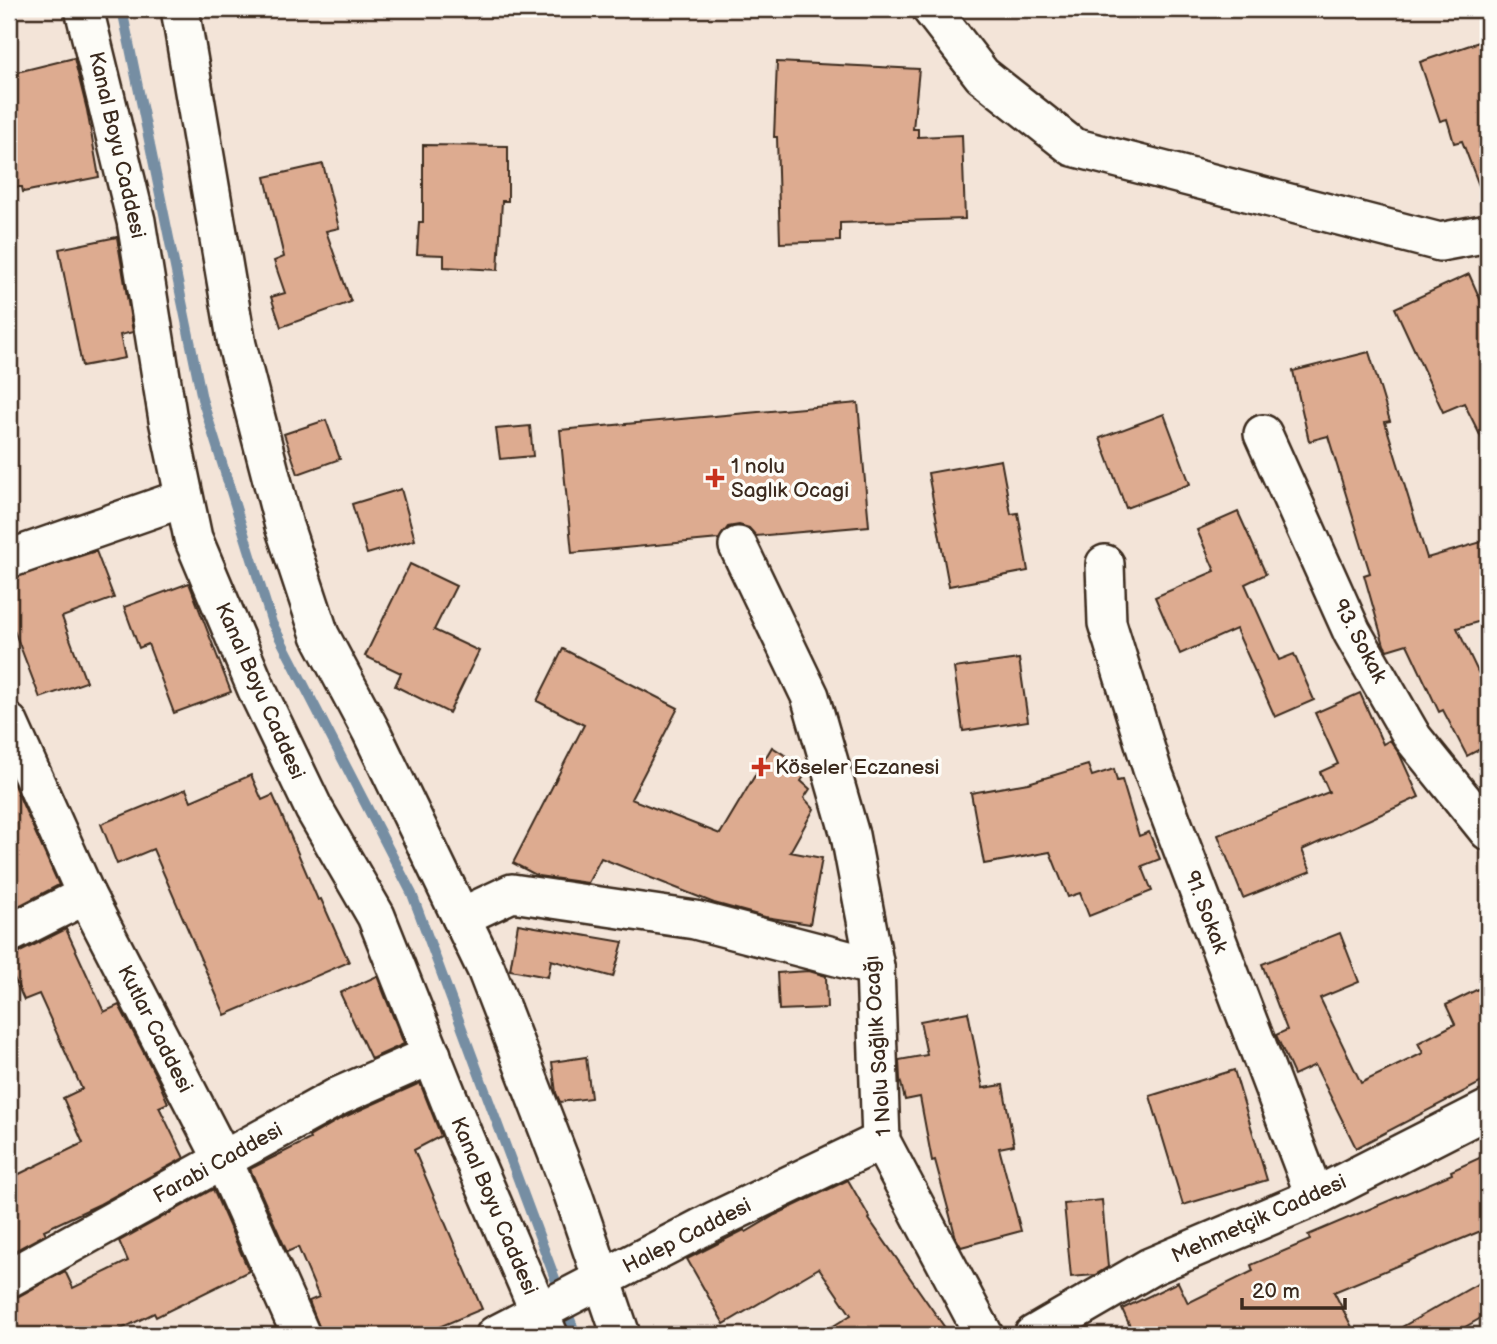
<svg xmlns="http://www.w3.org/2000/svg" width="1497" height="1344" font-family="'Balsamiq Sans',sans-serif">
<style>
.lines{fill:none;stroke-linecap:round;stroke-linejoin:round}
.stream{stroke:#768ea3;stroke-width:10}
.building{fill:#ddab90;stroke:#3b2a1e;stroke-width:2}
.minor-casing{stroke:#3b2a1e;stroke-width:42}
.minor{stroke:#fdfcf7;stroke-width:37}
.poi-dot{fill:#c8321e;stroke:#fdfcf7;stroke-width:2.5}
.labels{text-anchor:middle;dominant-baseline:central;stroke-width:7;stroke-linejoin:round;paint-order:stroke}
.street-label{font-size:21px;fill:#3b2a1e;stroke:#fdfcf7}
.poi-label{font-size:21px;fill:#3b2a1e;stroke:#fdfcf7;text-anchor:start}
</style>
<rect width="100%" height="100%" fill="#f3e4d8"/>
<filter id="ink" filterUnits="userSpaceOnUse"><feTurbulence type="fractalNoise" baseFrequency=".0143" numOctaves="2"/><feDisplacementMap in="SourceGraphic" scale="14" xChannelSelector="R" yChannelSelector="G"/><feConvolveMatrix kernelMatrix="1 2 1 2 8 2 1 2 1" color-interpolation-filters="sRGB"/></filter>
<g filter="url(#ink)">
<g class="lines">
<!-- stream -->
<polyline class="stream" points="122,9 202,399 272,623 412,894 576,1335"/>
</g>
<!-- building -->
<g class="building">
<polygon points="1488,39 1488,204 1486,204 1462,141 1454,143 1447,119 1440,121 1420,62"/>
<polygon points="74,58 87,110 99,177 23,192 22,187 9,187 9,74"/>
<polygon points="777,62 919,69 913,129 918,129 918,137 962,135 965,219 840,223 840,241 780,243 777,137 774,137"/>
<polygon points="423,145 508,146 508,201 502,201 498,270 444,267 444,255 417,254 419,222 423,222"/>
<polygon points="323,164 339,228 326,231 351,302 281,327 271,297 285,293 274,261 284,257 265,177"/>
<polygon points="117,237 133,332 120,335 125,358 82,366 59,249"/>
<polygon points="1469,274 1488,317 1488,451 1464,403 1443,412 1395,308"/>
<polygon points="1369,352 1390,421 1385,422 1427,558 1488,540 1488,619 1457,628 1488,693 1488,745 1467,756 1443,710 1439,712 1407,644 1387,650 1384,645 1364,575 1370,573 1328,436 1309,441 1293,371"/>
<polygon points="858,403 869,526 756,536 749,528 739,525 728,527 719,539 572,553 560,430"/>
<polygon points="1164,414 1190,484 1126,508 1100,438"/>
<polygon points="326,420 340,459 298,474 284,434"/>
<polygon points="530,426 533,456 500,459 496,429"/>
<polygon points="1001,460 1011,514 1018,513 1028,571 949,586 928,473"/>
<polygon points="401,489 415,540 367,554 352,504"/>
<polygon points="1238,512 1266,574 1245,584 1279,660 1294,654 1314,700 1275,717 1236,629 1180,654 1155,597 1215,571 1197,530"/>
<polygon points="96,551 114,598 62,617 86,682 40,698 9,617 9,579"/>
<polygon points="410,564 456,586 434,630 479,651 449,713 395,686 401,673 365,656"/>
<polygon points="189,583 231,692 174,713 148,644 139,648 124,607"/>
<polygon points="563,649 678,708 631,799 720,834 772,747 808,770 801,781 810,789 804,798 814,809 790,852 822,858 810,924 765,917 714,903 601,858 588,883 538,876 513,863 584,725 537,701"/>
<polygon points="1019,659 1028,721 963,731 954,668"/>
<polygon points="1360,693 1383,744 1390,740 1400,755 1419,797 1302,850 1311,871 1243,898 1218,835 1329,792 1320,772 1338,764 1315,713"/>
<polygon points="1088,765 1092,776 1114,769 1117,781 1122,780 1139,836 1149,832 1160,859 1142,866 1152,891 1089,916 1080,893 1068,897 1050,852 984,864 971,793 1028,783"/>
<polygon points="9,774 59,885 9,911"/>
<polygon points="251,775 262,800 273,795 318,900 321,899 349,962 225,1015 153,849 117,864 101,824 186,789 191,801"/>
<polygon points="518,924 623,942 613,977 551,960 548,977 510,970"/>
<polygon points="66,929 104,1012 119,1005 158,1080 168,1103 159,1107 184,1158 100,1204 44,1230 46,1234 9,1254 9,1179 83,1143 63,1098 82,1089 39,994 24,1000 9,967 9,955 18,953"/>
<polygon points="1340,933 1359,982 1320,998 1361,1083 1423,1053 1418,1043 1455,1024 1446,1005 1488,984 1488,1079 1356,1148 1315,1065 1294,1075 1276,1035 1287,1030 1262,964"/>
<polygon points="809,971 826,976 827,1008 779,1010 777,973"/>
<polygon points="377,976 404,1044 371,1059 340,993"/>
<polygon points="968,1012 983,1088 1003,1085 1014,1145 999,1148 1021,1231 961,1247 956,1238 935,1160 932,1161 920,1097 905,1100 900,1079 899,1060 927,1055 920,1021"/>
<polygon points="586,1057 591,1098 560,1102 556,1093 552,1062"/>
<polygon points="1234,1070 1267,1180 1183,1205 1150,1096"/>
<polygon points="420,1083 441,1136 414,1150 482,1309 420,1335 322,1335 309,1301 319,1297 298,1247 287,1252 250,1169 310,1139 309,1137 340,1119"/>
<polygon points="1488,1154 1488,1228 1334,1292 1356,1335 1134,1335 1122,1309 1178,1282 1188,1303 1253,1271 1251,1265 1310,1240 1308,1235 1452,1174 1451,1171"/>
<polygon points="848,1180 870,1218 869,1219 950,1335 819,1335 851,1315 819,1268 724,1324 687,1259 744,1230 746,1232 775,1215"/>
<polygon points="213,1189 249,1271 156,1317 154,1313 109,1335 9,1335 9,1299 19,1296 65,1271 73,1288 128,1261 119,1241"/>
<polygon points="1102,1200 1108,1267 1095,1275 1071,1277 1064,1204"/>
<polygon points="1488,1278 1488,1314 1451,1335 1388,1335"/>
</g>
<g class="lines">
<defs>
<g id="minor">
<polyline points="84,9 136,221 168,420 193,538 257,690 314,809 376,916 464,1137 549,1335"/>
<polyline points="180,9 237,345 284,526 320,635 371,731 486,969 573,1194 621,1335"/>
<polyline points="931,9 982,75 1073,147 1440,242 1488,233"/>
<polyline points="1263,434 1352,632 1413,738 1488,831"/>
<polyline points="738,546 810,696 850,835 875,967 881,1141 984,1335"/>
<polyline points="9,559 184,498"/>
<polyline points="1105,564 1107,623 1152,769 1315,1197"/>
<polyline points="9,723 86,895 223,1160 301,1335"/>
<polyline points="461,917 512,893 695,920 875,967"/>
<polyline points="9,934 86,895"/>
<polyline points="9,1278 339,1096 432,1055"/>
<polyline points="495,1335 714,1221 881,1141"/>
<polyline points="1033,1335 1150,1267 1315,1197 1488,1109"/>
</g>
</defs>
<!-- minor casing -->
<use href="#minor" class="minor-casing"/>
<!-- minor -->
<use href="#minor" class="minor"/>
</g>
</g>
<!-- markers -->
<g class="poi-dot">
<path d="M711.5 467.5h7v7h7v7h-7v7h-7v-7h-7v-7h7z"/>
<path d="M757.5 756.5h7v7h7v7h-7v7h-7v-7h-7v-7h7z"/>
</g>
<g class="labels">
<!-- street labels -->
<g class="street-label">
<text transform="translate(117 145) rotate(77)">Kanal Boyu Caddesi</text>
<text transform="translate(1360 641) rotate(62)">93. Sokak</text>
<text transform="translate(260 691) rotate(66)">Kanal Boyu Caddesi</text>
<text transform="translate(1206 912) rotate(69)">91. Sokak</text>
<text transform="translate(155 1029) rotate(63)">Kutlar Caddesi</text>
<text transform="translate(878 1046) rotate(-94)">1 Nolu Sağlık Ocağı</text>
<text transform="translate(218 1163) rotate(-29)">Farabi Caddesi</text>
<text transform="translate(494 1206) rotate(67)">Kanal Boyu Caddesi</text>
<text transform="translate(1259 1219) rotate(-24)">Mehmetçik Caddesi</text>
<text transform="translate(687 1236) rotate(-27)">Halep Caddesi</text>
</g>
<!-- poi labels -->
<g class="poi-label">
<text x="731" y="466">1 nolu<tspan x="731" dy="24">Saglık Ocagi</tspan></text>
<text x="775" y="767">Köseler Eczanesi</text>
</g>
</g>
<!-- margin -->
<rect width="1497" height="1344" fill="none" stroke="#fdfcf7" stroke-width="35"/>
<rect x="18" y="18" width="1462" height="1309" fill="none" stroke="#3b2a1e" stroke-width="2.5" filter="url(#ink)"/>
<!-- scale -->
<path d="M1242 1298v10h103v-10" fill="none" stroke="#3b2a1e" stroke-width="3.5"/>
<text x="1252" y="1298" font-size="21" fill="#3b2a1e" stroke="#fdfcf7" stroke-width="5" paint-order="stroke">20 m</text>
</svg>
